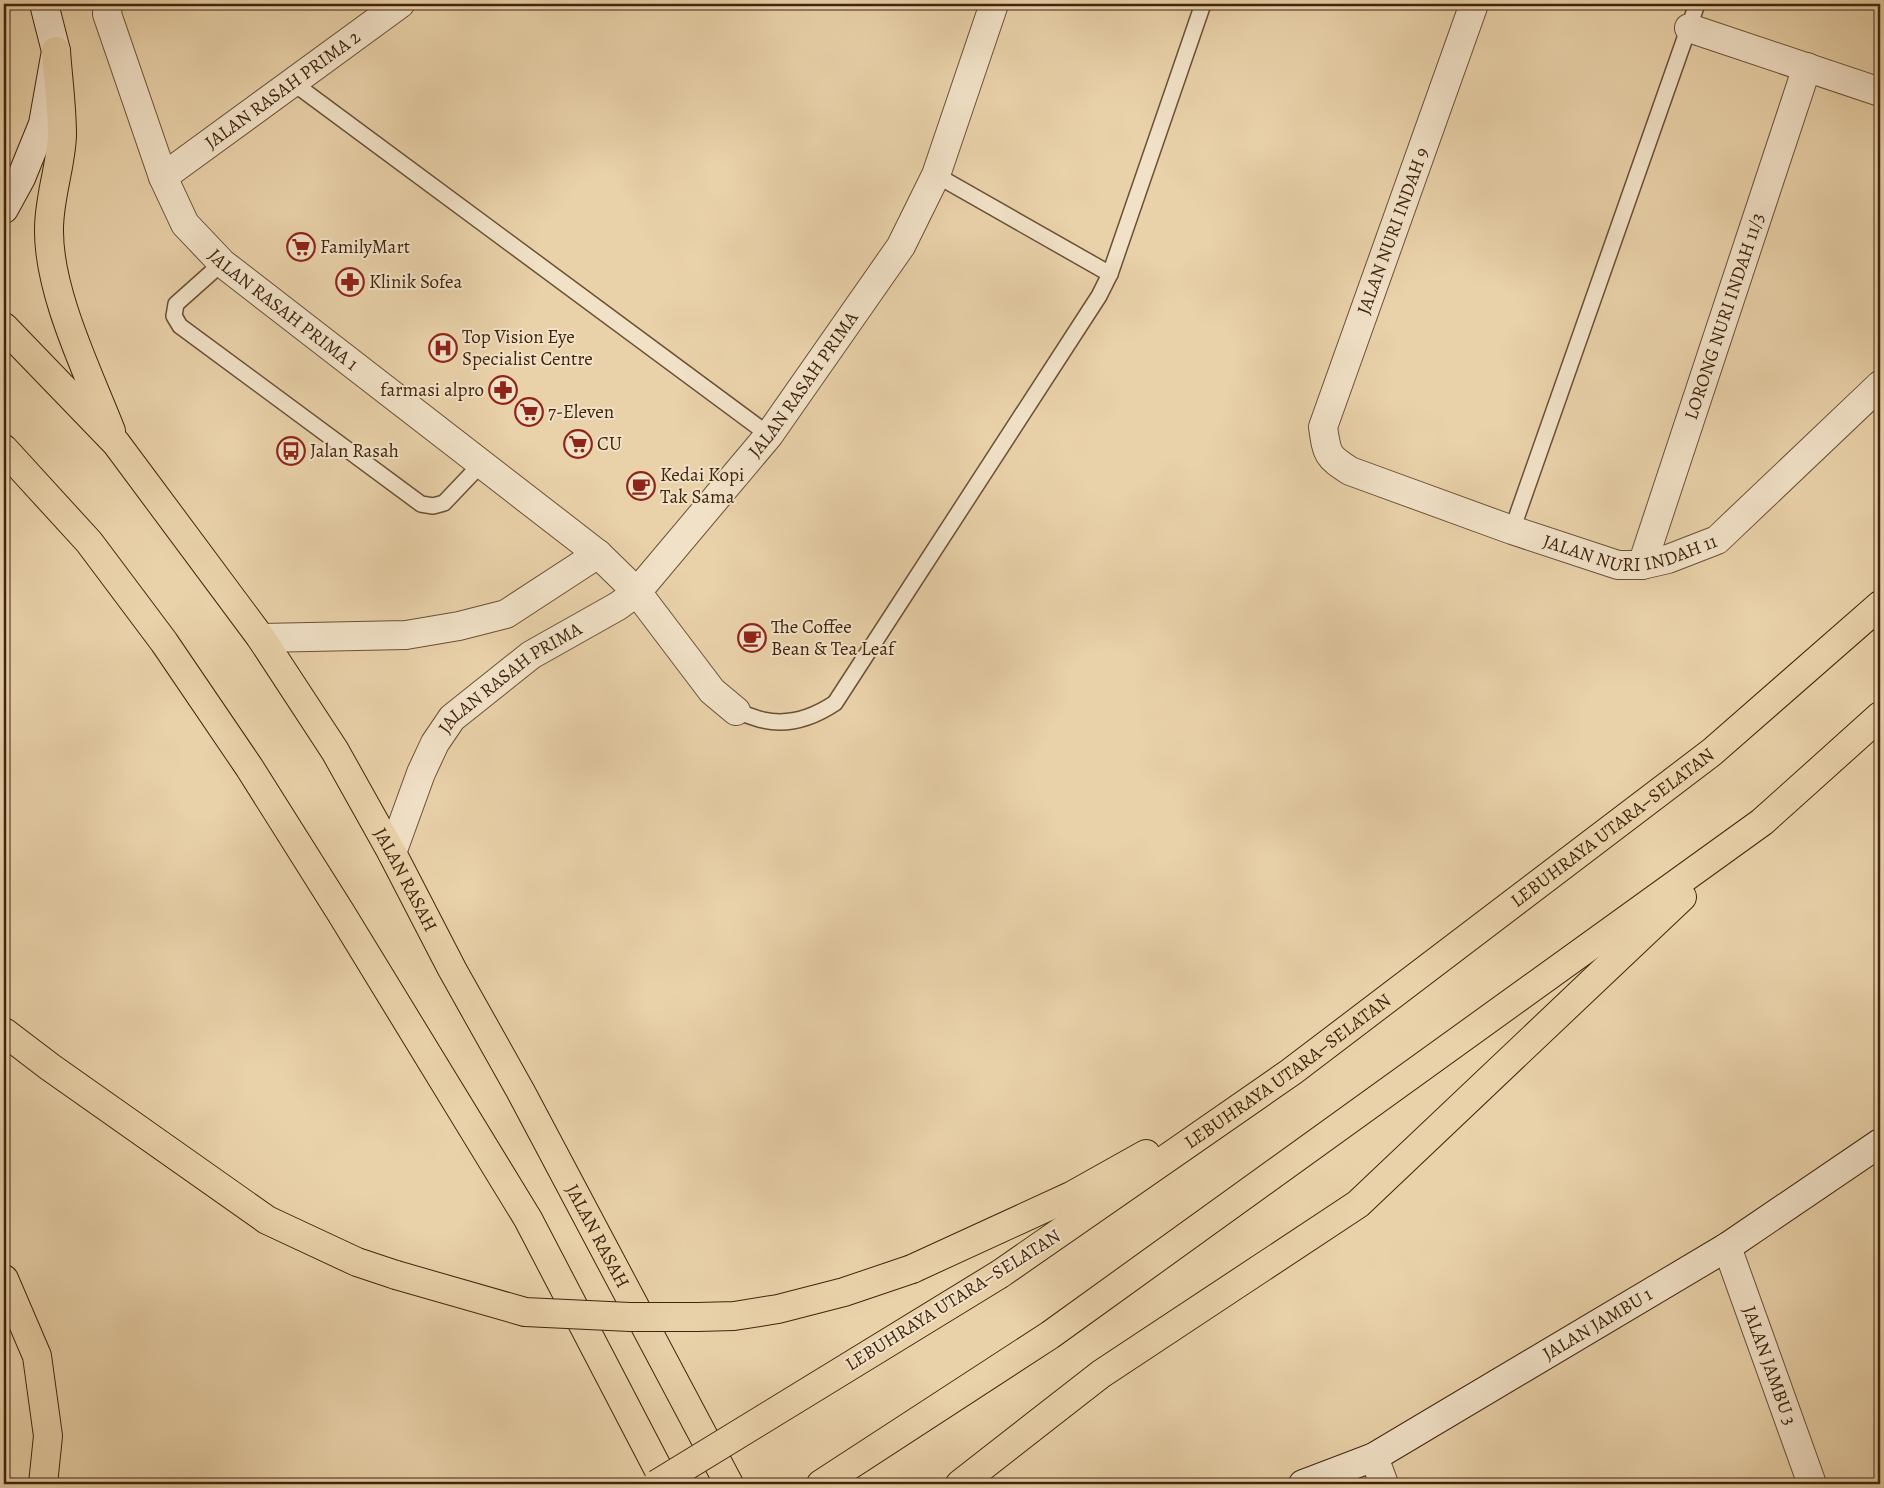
<svg xmlns="http://www.w3.org/2000/svg" width="1884" height="1488" font-family="Alegreya,serif">
<style>
.lines{fill:none;stroke-linecap:round;stroke-linejoin:round}
.lane-casing{stroke:#6a5035;stroke-width:18}
.street-casing{stroke:#6a5035;stroke-width:30}
.secondary-casing{stroke:#40250e;stroke-width:30}
.highway-casing{stroke:#40250e;stroke-width:30}
.lane{stroke:#f1e1c7;stroke-width:15}
.street{stroke:#f1e1c7;stroke-width:28}
.secondary{stroke:#f1e1c7;stroke-width:28}
.highway{stroke:#e9d1a9;stroke-width:28}
.highway-bridge-casing{stroke:#40250e;stroke-width:30;stroke-linecap:butt}
.highway-bridge{stroke:#e9d1a9;stroke-width:28}
.labels{text-anchor:middle;dominant-baseline:central;stroke-width:4;stroke-linejoin:round;paint-order:stroke}
.street-label{font-size:19px;fill:#40250e;stroke:#f1e1c7}
.poi-label{font-size:19px;fill:#40250e;stroke:#f1e1c7;text-anchor:start}
</style>
<rect width="100%" height="100%" fill="#e9d1a9"/>
<filter id="stains"><feTurbulence type="fractalNoise" baseFrequency=".004" numOctaves="4"/><feColorMatrix values="0 0 0 0 .2 0 0 0 0 .09 0 0 0 0 .02 0 0 0 .5 -.17"/></filter>
<radialGradient id="worn" r=".72"><stop offset=".6" stop-color="#630" stop-opacity="0"/><stop offset="1" stop-color="#630" stop-opacity=".3"/></radialGradient>
<g class="lines">
<defs>
<g id="lane">
<polyline points="292,82 769,435"/>
<polyline points="936,175 1110,274"/>
<polyline points="222,263 176,304 174,316 180,326 421,504 433,506 444,503 482,463"/>
<polyline points="1512,530 1697,4"/>
<path d="M 736,711 C 745,714 754,718 763,720 C 789,726 814,717 835,703 L 1099,296 L 1110,274 L 1203,4"/>
</g>
<g id="street">
<path id="s1" d="M 108,4 L 107,14 L 163,177 L 185,224 L 222,263 L 598,554 L 637,592 L 712,691 L 736,711"/>
<path id="s2" d="M 1474,4 L 1323,427 C 1327,455 1327,456 1350,471 L 1512,530 L 1618,565 L 1642,565 L 1668,559 L 1717,540 L 1880,385"/>
<polyline points="1689,28 1880,92"/>
<path id="s3" d="M 163,177 L 400,4"/>
<path id="s4" d="M 1642,565 L 1807,67"/>
<polyline points="261,638 406,635 459,626 506,614 598,554"/>
<path id="s5" d="M 392,853 L 421,773 L 435,743 L 452,718 L 531,655 L 618,606 L 637,592 L 769,435 L 901,246 L 936,175 L 994,4"/>
<path id="s6" d="M 1727,1247 L 1812,1484"/>
<polyline points="1374,1457 1384,1484"/>
</g>
<g id="secondary">
<polyline points="4,209 21,178 43,124 56,51 44,4"/>
<path id="s7" d="M 1303,1484 L 1374,1457 L 1727,1247 L 1880,1143"/>
</g>
<g id="highway">
<path d="M 56,51 C 58,79 62,107 62,135 C 61,166 49,197 49,229 C 48,292 88,372 111,431"/>
<path id="s8" d="M 4,327 L 116,443 L 261,638 L 335,751 L 392,853 L 452,969 L 521,1092 L 729,1484"/>
<polyline points="4,449 89,542 164,642 249,767 341,913 528,1219 666,1484"/>
<polyline points="4,1032 50,1067 267,1220 357,1262 396,1275"/>
<polyline points="912,1269 1071,1196 1146,1154"/>
<path id="s9" d="M 1000,1274 L 1291,1072 L 1712,752 L 1880,605"/>
<polyline points="4,1279 37,1356 48,1436 43,1484"/>
<polyline points="821,1484 1050,1335 1762,822 1880,716"/>
<polyline points="960,1484 1101,1374 1358,1204 1682,897"/>
</g>
</defs>
<!-- lane casing -->
<use href="#lane" class="lane-casing"/>
<!-- street casing -->
<use href="#street" class="street-casing"/>
<!-- secondary casing -->
<use href="#secondary" class="secondary-casing"/>
<!-- highway casing -->
<use href="#highway" class="highway-casing"/>
<!-- lane -->
<use href="#lane" class="lane"/>
<!-- street -->
<use href="#street" class="street"/>
<!-- secondary -->
<use href="#secondary" class="secondary"/>
<!-- highway -->
<use href="#highway" class="highway"/>
<defs>
<g id="highway-bridge">
<polyline points="396,1275 525,1312 630,1317 698,1317 734,1316 778,1309 844,1292 912,1269"/>
<polyline points="657,1484 1000,1274"/>
</g>
</defs>
<!-- highway-bridge casing -->
<use href="#highway-bridge" class="highway-bridge-casing"/>
<!-- highway-bridge -->
<use href="#highway-bridge" class="highway-bridge"/>
</g>
<!-- icons -->
<defs>
<symbol id="supermarket-ring" viewBox="-11 -11 22 22"><circle r="9.5" fill="#f1e1c7" stroke="#8f2418" stroke-width="1.5"/><path d="M-6-5.5h2.5l.6 2H6L4.5 2H-2.5L-4.4-4H-6ZM-1.5 3.2a1.3 1.3 0 1 0 .1 0ZM3 3.2a1.3 1.3 0 1 0 .1 0Z" fill="#8f2418"/></symbol>
<symbol id="pharmacy-ring" viewBox="-11 -11 22 22"><circle r="9.5" fill="#f1e1c7" stroke="#8f2418" stroke-width="1.5"/><path d="M-2-6h4v4h4v4h-4v4h-4v-4h-4v-4h4Z" fill="#8f2418"/></symbol>
<symbol id="hospital-ring" viewBox="-11 -11 22 22"><circle r="9.5" fill="#f1e1c7" stroke="#8f2418" stroke-width="1.5"/><path d="M-5-5h3v3.5h4V-5h3V5h-3V1.5h-4V5h-3Z" fill="#8f2418"/></symbol>
<symbol id="bus-ring" viewBox="-11 -11 22 22"><circle r="9.5" fill="#f1e1c7" stroke="#8f2418" stroke-width="1.5"/><path d="M-5-6H5V4H4V6H2V4H-2V6H-4V4H-5ZM-3.5-4V0h7V-4ZM-3.5 1.2v1.5H-2V1.2ZM2 1.2v1.5H3.5V1.2Z" fill="#8f2418"/></symbol>
<symbol id="cafe-ring" viewBox="-11 -11 22 22"><circle r="9.5" fill="#f1e1c7" stroke="#8f2418" stroke-width="1.5"/><path d="M-5.5-4.5H6V0H3Q3 3.5 0 3.5H-2.5Q-5.5 3.5-5.5 0ZM3-3.2v2h1.7v-2ZM-6 4.5H4V6H-6Z" fill="#8f2418"/></symbol>
</defs>
<g fill-rule="evenodd">
<use href="#supermarket-ring" x="285" y="231" width="32" height="32"/>
<use href="#pharmacy-ring" x="334" y="266" width="32" height="32"/>
<use href="#hospital-ring" x="427" y="332" width="32" height="32"/>
<use href="#pharmacy-ring" x="487" y="374" width="32" height="32"/>
<use href="#supermarket-ring" x="513" y="396" width="32" height="32"/>
<use href="#supermarket-ring" x="562" y="428" width="32" height="32"/>
<use href="#bus-ring" x="275" y="435" width="32" height="32"/>
<use href="#cafe-ring" x="625" y="470" width="32" height="32"/>
<use href="#cafe-ring" x="736" y="622" width="32" height="32"/>
</g>
<g class="labels">
<!-- street labels -->
<g class="street-label">
<text stroke="none"><textPath href="#s3" startOffset="148">JALAN RASAH PRIMA 2</textPath></text>
<text transform="translate(1393 231) rotate(-70)">JALAN NURI INDAH 9</text>
<text stroke="none"><textPath href="#s1" startOffset="365">JALAN RASAH PRIMA 1</textPath></text>
<text stroke="none"><textPath href="#s4" startOffset="262">LORONG NURI INDAH 11/3</textPath></text>
<text stroke="none"><textPath href="#s5" startOffset="639">JALAN RASAH PRIMA</textPath></text>
<text stroke="none"><textPath href="#s2" startOffset="800">JALAN NURI INDAH 11</textPath></text>
<text stroke="none"><textPath href="#s5" startOffset="219">JALAN RASAH PRIMA</textPath></text>
<text stroke="none"><textPath href="#s9" startOffset="758">LEBUHRAYA UTARA–SELATAN</textPath></text>
<text stroke="none"><textPath href="#s8" startOffset="686">JALAN RASAH</textPath></text>
<text stroke="none"><textPath href="#s9" startOffset="352">LEBUHRAYA UTARA–SELATAN</textPath></text>
<text stroke="none"><textPath href="#s8" startOffset="1091">JALAN RASAH</textPath></text>
<text transform="translate(953 1300) rotate(-32)">LEBUHRAYA UTARA–SELATAN</text>
<text stroke="none"><textPath href="#s7" startOffset="336">JALAN JAMBU 1</textPath></text>
<text stroke="none"><textPath href="#s6" startOffset="126">JALAN JAMBU 3</textPath></text>
</g>
<!-- poi labels -->
<g class="poi-label">
<text x="320" y="247">FamilyMart</text>
<text x="369" y="282">Klinik Sofea</text>
<text x="462" y="337">Top Vision Eye<tspan x="462" dy="22">Specialist Centre</tspan></text>
<text x="484" y="390" text-anchor="end">farmasi alpro</text>
<text x="548" y="412">7-Eleven</text>
<text x="597" y="444">CU</text>
<text x="310" y="451">Jalan Rasah</text>
<text x="660" y="475">Kedai Kopi<tspan x="660" dy="22">Tak Sama</tspan></text>
<text x="771" y="627">The Coffee<tspan x="771" dy="22">Bean &amp; Tea Leaf</tspan></text>
</g>
</g>
<!-- margin -->
<rect width="1884" height="1488" fill="none" stroke="#e9d1a9" stroke-width="20"/>
<rect x="5" y="5" width="1874" height="1478" fill="none" stroke="#40250e" stroke-width="2.5"/>
<rect x="10" y="10" width="1864" height="1468" fill="none" stroke="#40250e"/>
<rect width="100%" height="100%" filter="url(#stains)"/>
<rect width="100%" height="100%" fill="url(#worn)"/>
</svg>
